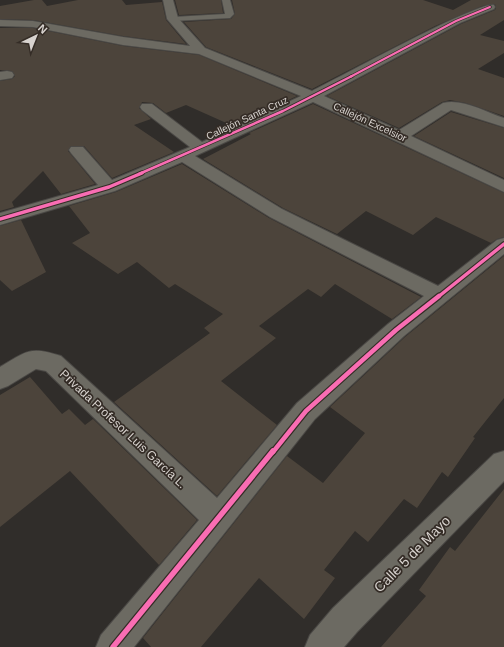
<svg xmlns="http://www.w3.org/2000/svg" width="504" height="647" font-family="Helvetica,sans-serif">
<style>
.building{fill:#4c443b}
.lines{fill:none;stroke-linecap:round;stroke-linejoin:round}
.service-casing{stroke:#4a4845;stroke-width:2}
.minor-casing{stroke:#4a4845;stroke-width:2}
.service{fill:#6c6a62;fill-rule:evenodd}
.minor{fill:#6c6a62;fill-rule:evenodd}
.cycleway-far4-casing{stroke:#342c26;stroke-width:3.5}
.cycleway-far3-casing{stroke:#342c26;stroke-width:4}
.cycleway-far2-casing{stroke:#342c26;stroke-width:5.5}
.cycleway-far1-casing{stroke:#342c26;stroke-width:7}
.cycleway-casing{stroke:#342c26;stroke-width:8}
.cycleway-far4{stroke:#f96db3;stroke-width:2}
.cycleway-far3{stroke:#f96db3;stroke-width:2.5}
.cycleway-far2{stroke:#f96db3;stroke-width:3.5}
.cycleway-far1{stroke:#f96db3;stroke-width:4.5}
.cycleway{stroke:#f96db3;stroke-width:5.5}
.labels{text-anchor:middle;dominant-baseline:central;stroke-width:3.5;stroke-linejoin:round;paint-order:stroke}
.far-street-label{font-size:10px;fill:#d8d3cf;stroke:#342c26}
.street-label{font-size:12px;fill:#d8d3cf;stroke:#342c26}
.near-street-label{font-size:14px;fill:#d8d3cf;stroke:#342c26}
</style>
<rect width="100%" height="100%" fill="#302d2a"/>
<!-- building -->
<g class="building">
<polygon points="34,0 42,0 47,6 78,0 122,0 126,5 162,2 166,20 186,44 123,36 33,20 0,19 0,6"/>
<polygon points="175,0 221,0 223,13 179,15"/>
<polygon points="232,0 423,0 453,10 471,0 504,0 504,20 480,35 504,41 504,53 478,69 504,78 504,116 466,103 450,100 442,102 399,128 327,96 461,24 495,10 496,8 495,4 482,6 435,26 312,89 206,47 184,22 231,19 235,14"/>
<polygon points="0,28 33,28 123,46 199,55 297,96 233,126 186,105 166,113 153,103 142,102 139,108 151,119 134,125 174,152 112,178 84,146 71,146 68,151 95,184 61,194 43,171 12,202 14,207 0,211 0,81 12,79 15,76 12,71 0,70"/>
<polygon points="313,104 504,193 504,237 497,239 491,243 436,217 413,235 366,211 337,234 283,208 203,159 251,134 249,133"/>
<polygon points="451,112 504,128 504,178 414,136"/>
<polygon points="182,164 269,218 421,297 392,319 335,284 321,297 308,289 259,326 276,338 221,381 277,425 217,496 114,402 210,333 204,328 223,314 175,284 169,288 137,262 118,274 72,243 90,233 69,206 116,192"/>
<polygon points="21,220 46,272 12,291 0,280 0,226"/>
<polygon points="504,256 504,398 473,437 475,438 448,477 442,472 417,508 404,499 368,542 355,531 324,570 335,578 304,619 259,578 201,647 151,647 143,638 287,456 323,483 365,433 330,407 405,337"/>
<polygon points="30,377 62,414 69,409 85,425 93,419 197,520 159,565 70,471 0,527 0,395"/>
<polygon points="504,489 504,647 381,647 426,596 419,590 450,547 455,551"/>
</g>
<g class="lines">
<defs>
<polygon id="service" points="222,0 230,0 234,14 230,18 173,21 169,19 173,17 225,14"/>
<g id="minor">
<path d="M 163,0 L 173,0 L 178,18 L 205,48 L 312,91 C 337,79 478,1 494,5 L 495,7 L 494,9 L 460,23 L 324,96 L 399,130 L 443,103 C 462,98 486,112 504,118 L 504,127 L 451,110 L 411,136 L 504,180 L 504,192 L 313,102 L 195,156 L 282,209 L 438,286 L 497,240 L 504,238 L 504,254 L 404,336 L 315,419 L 134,647 L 96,647 L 101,635 L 199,520 L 46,371 L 36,369 L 8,386 L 0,389 L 0,367 C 27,351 30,346 61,356 L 217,498 L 297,403 L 388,324 L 424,296 L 270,217 L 182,162 L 115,191 L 0,225 L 0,213 L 98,185 L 71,153 L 69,150 L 71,147 L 83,147 L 112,180 L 190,147 L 142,110 L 140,107 L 142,104 L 152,104 L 202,142 L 301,96 L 199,54 L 123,45 L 33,27 L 0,26 L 0,20 L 33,21 L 123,37 L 190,46 L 167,19 Z"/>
<polygon points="7,71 12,72 14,75 12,78 0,80 0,72"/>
<polygon points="504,451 504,481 357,632 344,647 305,647 310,635 333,608 494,454"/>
</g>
</defs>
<!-- service casing -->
<use href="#service" class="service-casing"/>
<!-- minor casing -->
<use href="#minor" class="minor-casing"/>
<!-- service -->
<use href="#service" class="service"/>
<!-- minor -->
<use href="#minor" class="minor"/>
<defs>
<polyline id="cycleway-far4" points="350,77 456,21 490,7"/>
<polyline id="cycleway-far3" points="139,174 283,111 352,76"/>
<g id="cycleway-far2">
<polyline points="0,219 109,187 142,173"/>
<polyline points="438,297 504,244"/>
</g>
<polyline id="cycleway-far1" points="273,452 306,411 396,330 439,296"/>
<polyline id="cycleway" points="113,647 273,451"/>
</defs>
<!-- cycleway-far4 casing -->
<use href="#cycleway-far4" class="cycleway-far4-casing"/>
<!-- cycleway-far3 casing -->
<use href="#cycleway-far3" class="cycleway-far3-casing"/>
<!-- cycleway-far2 casing -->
<use href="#cycleway-far2" class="cycleway-far2-casing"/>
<!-- cycleway-far1 casing -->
<use href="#cycleway-far1" class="cycleway-far1-casing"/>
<!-- cycleway casing -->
<use href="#cycleway" class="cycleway-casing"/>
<!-- cycleway-far4 -->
<use href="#cycleway-far4" class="cycleway-far4"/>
<!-- cycleway-far3 -->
<use href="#cycleway-far3" class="cycleway-far3"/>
<!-- cycleway-far2 -->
<use href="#cycleway-far2" class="cycleway-far2"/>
<!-- cycleway-far1 -->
<use href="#cycleway-far1" class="cycleway-far1"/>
<!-- cycleway -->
<use href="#cycleway" class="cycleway"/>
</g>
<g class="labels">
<!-- far-street labels -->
<g class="far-street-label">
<text transform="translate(247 118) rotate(-25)">Callejón Santa Cruz</text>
<text transform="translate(370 122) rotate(25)">Callejón Excelsior</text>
</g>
<!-- street labels -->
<g class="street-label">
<text transform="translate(123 429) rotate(43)">Privada Profesor Luis García L.</text>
</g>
<!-- near-street labels -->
<g class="near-street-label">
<text transform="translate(412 554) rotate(-45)">Calle 5 de Mayo</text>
</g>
</g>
<!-- north arrow -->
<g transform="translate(36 36) rotate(43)" stroke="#342c26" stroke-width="3" paint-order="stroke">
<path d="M0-3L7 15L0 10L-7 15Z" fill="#d8d3cf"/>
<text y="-6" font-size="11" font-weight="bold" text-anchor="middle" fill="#d8d3cf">N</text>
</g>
</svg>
